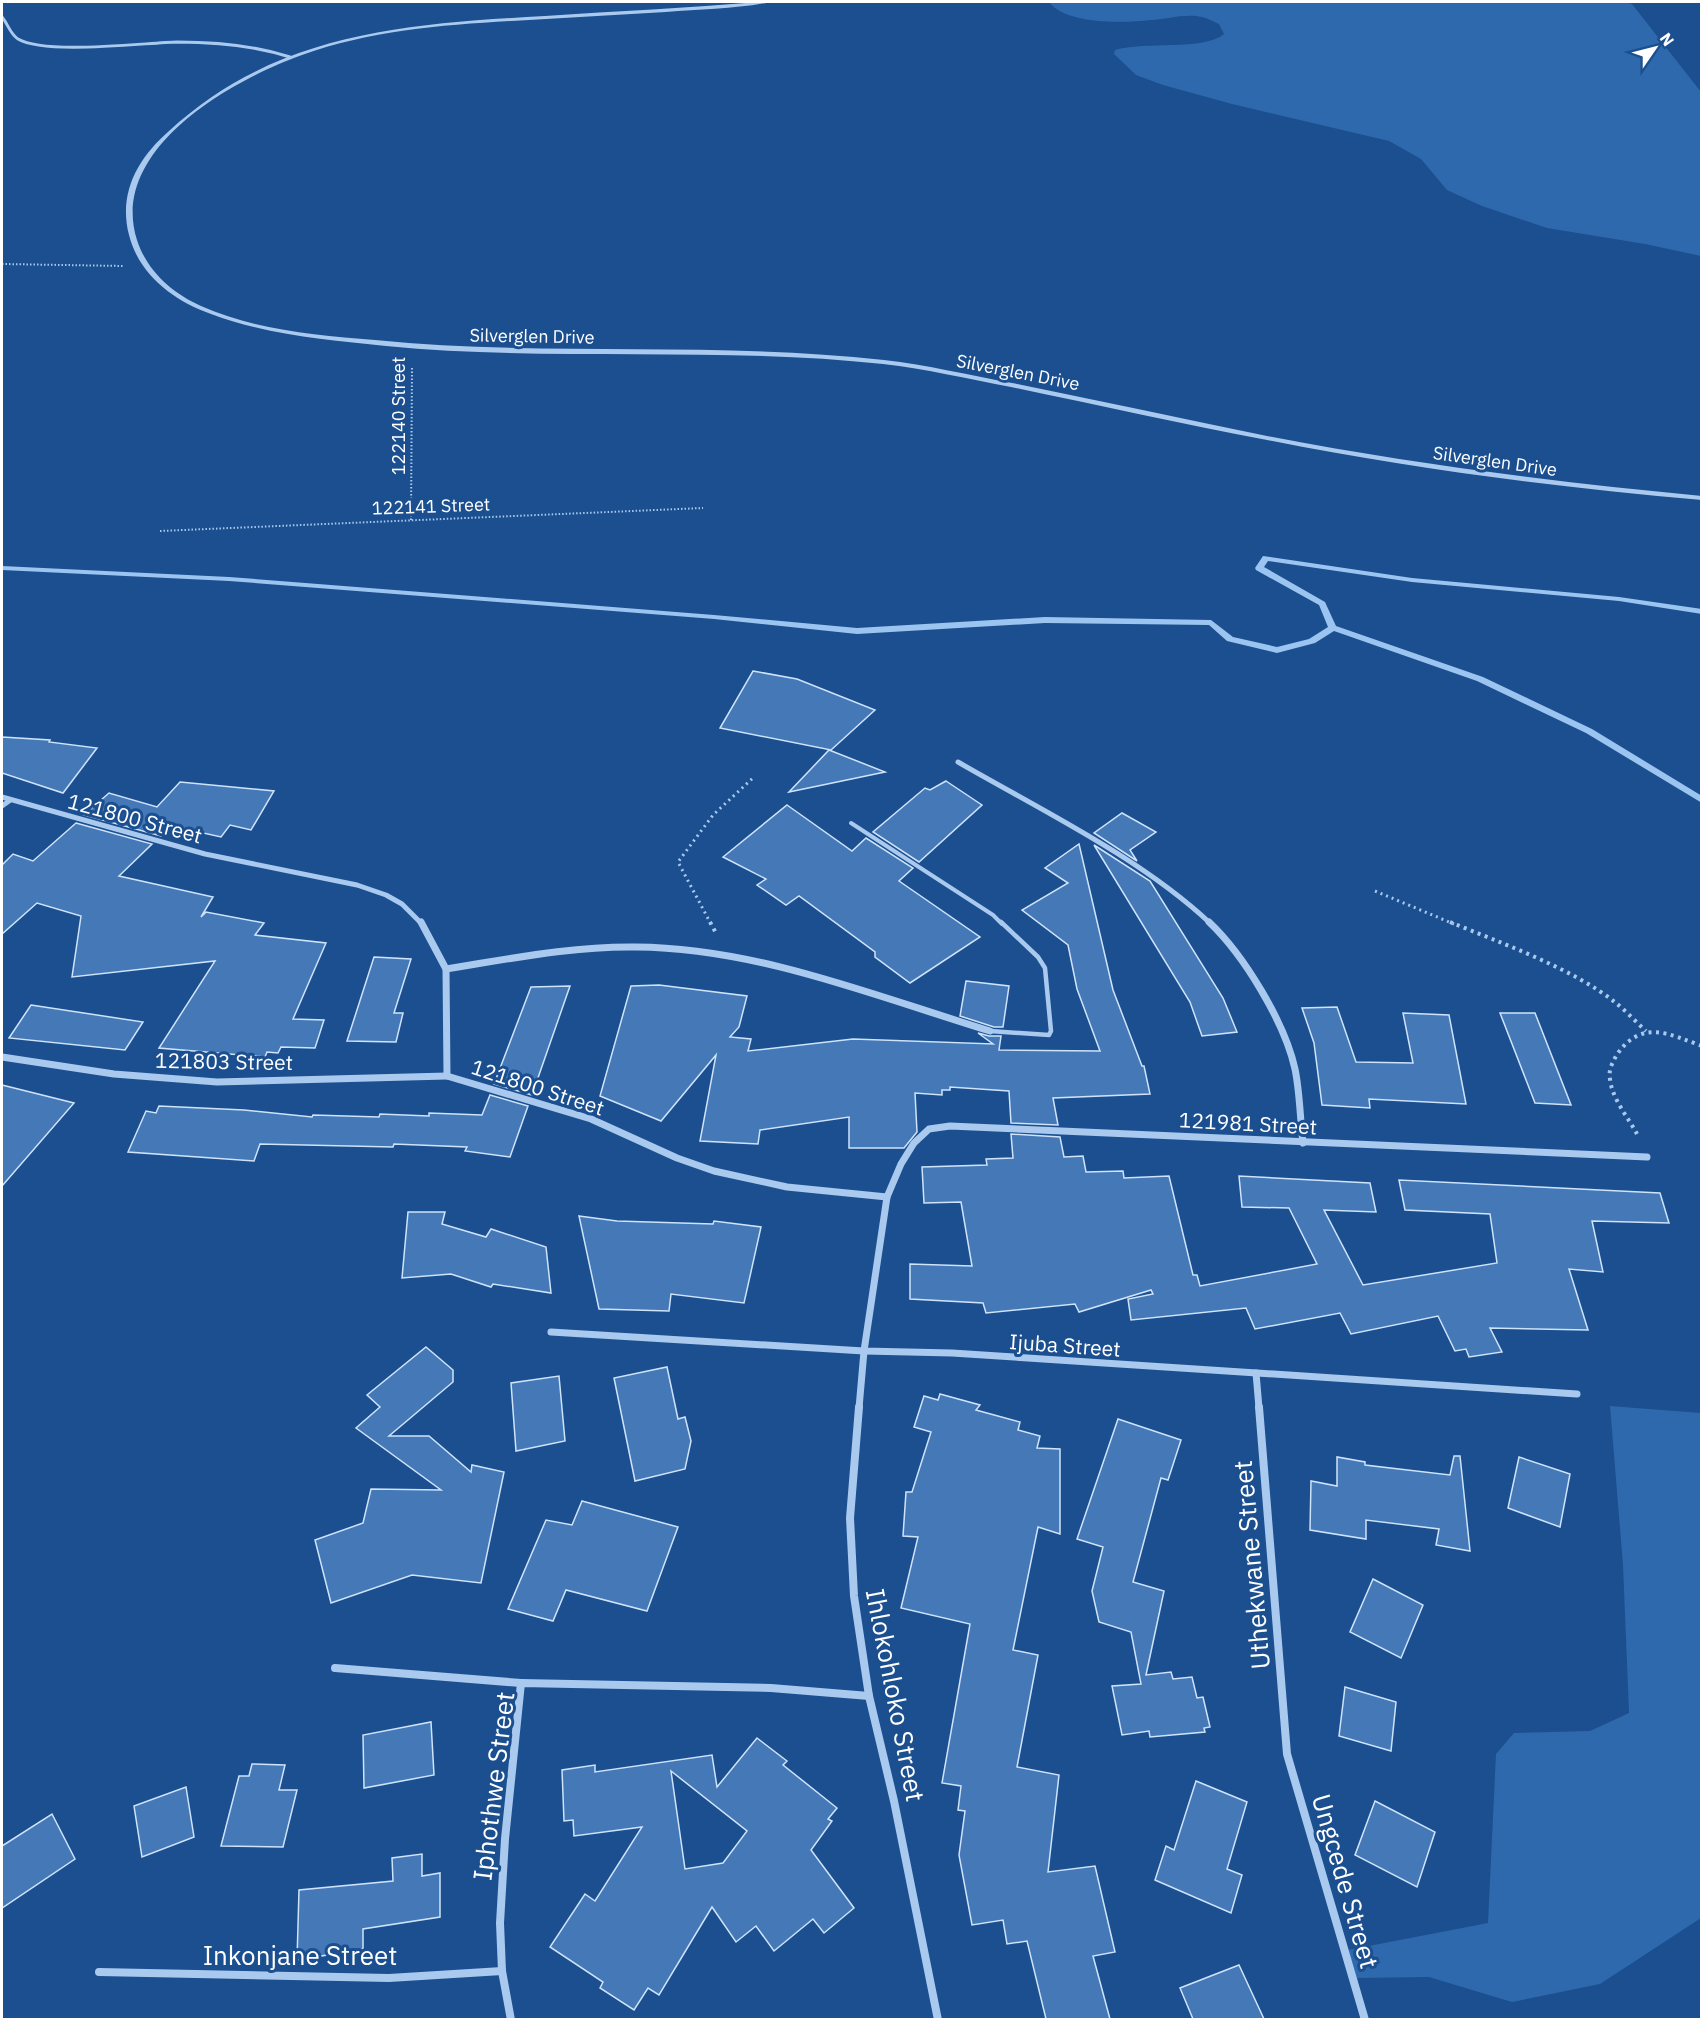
<svg xmlns="http://www.w3.org/2000/svg" width="1703" height="2021" font-family="'IBM Plex Sans',sans-serif">
<style>
.green{fill:#2e69ad}
.lines{fill:none;stroke-linecap:round;stroke-linejoin:round}
.stream{fill:#9cc4f0;fill-rule:evenodd}
.building{fill:#4478b7;stroke:#cfe3fa;stroke-width:1.5;fill-rule:evenodd}
.path-far2{stroke:#a9c9ee;stroke-width:2;stroke-dasharray:1.5 2;stroke-linecap:butt}
.path-far1{stroke:#a9c9ee;stroke-width:3;stroke-dasharray:2 4;stroke-linecap:butt}
.path{stroke:#a9c9ee;stroke-width:4;stroke-dasharray:3 4.5;stroke-linecap:butt}
.service-far1{stroke:#a9c9ee;stroke-width:4}
.service{stroke:#a9c9ee;stroke-width:4.5}
.minor-far3{stroke:#a9c9ee;stroke-width:3}
.minor-far2{stroke:#a9c9ee;stroke-width:5}
.minor-far1{stroke:#a9c9ee;stroke-width:7}
.minor{stroke:#a9c9ee;stroke-width:8}
.tertiary{fill:#a9c9ee;fill-rule:evenodd}
.labels{text-anchor:middle;dominant-baseline:central;stroke-width:6;stroke-linejoin:round;paint-order:stroke}
.far-street-label{font-size:18px;fill:#fff;stroke:#1b4f8f}
.street-label{font-size:21px;fill:#fff;stroke:#1b4f8f}
.near-street-label{font-size:26px;fill:#fff;stroke:#1b4f8f}
</style>
<rect width="100%" height="100%" fill="#1b4f8f"/>
<!-- green -->
<g class="green">
<path d="M 1049,2 L 1625,2 L 1632,4 L 1701,92 L 1701,256 L 1645,244 L 1547,228 L 1482,206 L 1447,190 L 1421,159 L 1389,141 L 1232,104 L 1163,85 L 1136,75 L 1114,54 L 1115,50 C 1144,41 1204,51 1224,34 L 1219,24 C 1214,22 1208,18 1202,17 C 1185,13 1168,19 1151,20 C 1123,23 1067,25 1049,2 Z"/>
<polygon points="1610,1406 1701,1413 1701,1918 1600,1984 1512,2002 1429,1977 1357,1978 1348,1950 1488,1923 1496,1754 1514,1733 1590,1731 1629,1713 1623,1565"/>
</g>
<g class="lines">
<!-- stream -->
<polygon class="stream" points="1263,556 1412,578 1619,597 1702,609 1702,614 1619,601 1412,582 1268,561 1264,567 1325,602 1336,626 1483,677 1592,729 1702,796 1702,803 1586,733 1477,681 1334,631 1315,643 1277,653 1227,641 1209,625 1045,623 857,634 714,619 229,581 2,570 2,566 229,577 714,615 857,628 1045,617 1211,620 1233,637 1277,647 1309,639 1328,627 1319,605 1256,570 1255,568"/>
</g>
<!-- building -->
<g class="building">
<polygon points="753,671 797,679 875,710 831,750 720,728"/>
<polygon points="2,737 50,740 49,742 97,748 63,793 2,773"/>
<polygon points="829,750 885,772 789,792"/>
<polygon points="946,781 982,805 919,862 873,832 925,788 930,790"/>
<polygon points="180,782 274,791 251,830 230,825 221,837 181,828 172,832 167,831 161,836 84,815 109,793 157,807"/>
<polygon points="787,805 852,851 866,838 913,868 899,881 980,937 910,983 875,957 875,952 799,896 786,905 757,885 766,879 723,857"/>
<polygon points="1122,813 1156,832 1130,850 1137,861 1094,833"/>
<polygon points="76,823 152,844 119,876 213,897 201,917 206,912 264,923 255,935 326,943 293,1019 324,1020 315,1048 281,1047 278,1053 267,1052 265,1057 159,1048 215,961 72,977 81,916 37,903 2,934 2,865 13,854 33,861"/>
<polygon points="1079,844 1113,990 1142,1066 1144,1066 1150,1094 1053,1098 1058,1125 1011,1123 1009,1091 950,1087 950,1090 942,1090 942,1095 915,1093 917,1132 904,1148 849,1148 849,1117 760,1130 758,1144 700,1141 716,1055 661,1121 600,1096 631,986 659,985 747,996 739,1027 730,1037 751,1039 748,1051 853,1039 993,1044 978,1033 989,1036 1001,1036 999,1050 1100,1051 1077,989 1068,945 1022,910 1068,883 1045,868"/>
<polygon points="1094,845 1150,881 1223,998 1237,1032 1202,1036 1190,1002"/>
<polygon points="374,957 411,959 394,1013 403,1013 396,1042 347,1041"/>
<polygon points="966,981 1009,986 1003,1027 994,1027 960,1016"/>
<polygon points="570,986 532,1095 494,1084 531,987"/>
<polygon points="31,1005 143,1022 125,1050 9,1038"/>
<polygon points="1337,1007 1356,1062 1413,1063 1403,1013 1449,1015 1466,1104 1369,1099 1370,1108 1322,1105 1314,1043 1302,1008"/>
<polygon points="1500,1013 1535,1013 1571,1105 1535,1103"/>
<polygon points="2,1085 74,1103 2,1186"/>
<polygon points="490,1095 528,1106 510,1157 465,1151 467,1147 394,1144 393,1147 260,1144 254,1161 128,1152 146,1111 156,1113 159,1106 244,1110 312,1117 313,1115 379,1117 380,1114 429,1116 429,1113 482,1115"/>
<polygon points="1011,1134 1060,1137 1064,1157 1083,1156 1086,1172 1123,1171 1124,1178 1169,1176 1193,1275 1197,1275 1200,1286 1317,1264 1289,1208 1242,1207 1239,1176 1370,1183 1376,1212 1324,1210 1363,1285 1497,1263 1490,1214 1405,1210 1399,1180 1660,1193 1669,1223 1592,1221 1603,1272 1569,1269 1588,1330 1490,1328 1502,1352 1469,1357 1466,1349 1455,1351 1438,1316 1351,1334 1340,1313 1255,1329 1246,1308 1131,1320 1128,1299 1153,1294 1151,1290 1079,1312 1075,1304 986,1313 983,1303 910,1299 910,1264 972,1266 961,1202 924,1203 922,1167 987,1165 986,1159 1013,1158"/>
<polygon points="408,1212 445,1212 442,1224 486,1237 491,1229 546,1247 551,1293 493,1284 491,1287 451,1274 402,1278"/>
<polygon points="579,1216 617,1221 713,1224 714,1221 761,1227 744,1303 671,1294 669,1311 599,1309"/>
<polygon points="426,1347 453,1370 453,1382 389,1436 429,1436 471,1472 472,1465 504,1472 481,1583 412,1575 331,1603 315,1540 363,1523 371,1489 441,1490 356,1428 380,1407 367,1395"/>
<polygon points="667,1367 678,1419 685,1417 691,1441 685,1469 635,1481 614,1378"/>
<polygon points="559,1376 565,1441 516,1451 511,1383"/>
<polygon points="940,1394 980,1405 976,1410 1020,1422 1018,1430 1040,1436 1037,1448 1060,1449 1060,1534 1038,1527 1013,1650 1038,1655 1017,1767 1059,1775 1048,1872 1095,1866 1115,1952 1093,1956 1110,2019 1046,2019 1027,1941 1007,1944 1003,1920 972,1925 959,1855 965,1811 958,1810 961,1786 942,1783 970,1624 901,1608 918,1537 903,1536 906,1492 912,1492 931,1432 914,1427 924,1396 938,1400"/>
<polygon points="1118,1419 1181,1440 1168,1480 1161,1478 1133,1582 1164,1591 1146,1675 1171,1672 1173,1679 1192,1677 1197,1698 1203,1697 1210,1727 1204,1728 1205,1732 1150,1737 1149,1731 1122,1735 1112,1686 1141,1684 1131,1632 1099,1622 1092,1591 1103,1547 1077,1539"/>
<polygon points="1454,1456 1460,1456 1470,1551 1436,1545 1439,1529 1366,1520 1366,1539 1310,1530 1311,1481 1337,1486 1337,1457 1365,1462 1365,1465 1450,1475"/>
<polygon points="1519,1457 1570,1474 1560,1527 1508,1508"/>
<polygon points="582,1501 678,1527 647,1611 566,1590 553,1621 508,1609 546,1520 572,1525"/>
<polygon points="1373,1579 1423,1605 1401,1658 1350,1632"/>
<polygon points="1345,1687 1396,1702 1391,1751 1339,1736"/>
<polygon points="431,1722 434,1775 364,1788 363,1735"/>
<path d="M 757,1738 L 787,1761 L 783,1765 L 837,1808 L 828,1819 L 832,1821 L 811,1850 L 854,1908 L 824,1933 L 813,1919 L 774,1951 L 756,1926 L 736,1942 L 712,1907 L 659,1995 L 648,1988 L 634,2010 L 600,1988 L 603,1982 L 550,1947 L 585,1894 L 595,1901 L 642,1827 L 574,1836 L 573,1820 L 564,1821 L 562,1770 L 595,1765 L 595,1772 L 712,1755 L 717,1787 ZM 671,1771 L 747,1831 L 723,1863 L 685,1869 Z"/>
<polygon points="252,1764 285,1765 279,1790 297,1790 283,1847 221,1846 239,1776 249,1776"/>
<polygon points="1196,1781 1247,1802 1227,1869 1242,1875 1231,1913 1155,1880 1166,1846 1174,1850"/>
<polygon points="186,1787 194,1837 142,1857 134,1806"/>
<polygon points="1375,1801 1435,1832 1417,1887 1355,1855"/>
<polygon points="52,1814 75,1859 2,1908 2,1846"/>
<polygon points="422,1854 422,1876 440,1873 440,1917 363,1929 363,1949 297,1960 299,1890 393,1881 392,1858"/>
<polygon points="1239,1965 1264,2019 1193,2019 1180,1988"/>
</g>
<g class="lines">
<!-- path-far2 -->
<g class="path-far2">
<polyline points="2,264 124,266"/>
<polyline points="411,520 412,366"/>
<polyline points="160,531 703,508"/>
</g>
<!-- path-far1 -->
<g class="path-far1">
<polyline points="1375,891 1454,924"/>
<polyline points="711,924 678,862 713,815 754,777"/>
</g>
<!-- path -->
<g class="path">
<polyline points="710,922 716,933"/>
<path d="M 1450,922 C 1501,943 1574,969 1616,1003 C 1626,1011 1636,1022 1646,1031"/>
<path d="M 1637,1134 C 1628,1117 1612,1099 1610,1079 C 1608,1070 1613,1061 1618,1053 C 1643,1019 1669,1034 1702,1046"/>
</g>
<!-- service-far1 -->
<polyline class="service-far1" points="851,823 993,915 1002,924"/>
<!-- service -->
<polyline class="service" points="990,1031 1049,1035 1051,1031 1045,968 1038,957 1001,922"/>
<!-- minor-far3 -->
<path class="minor-far3" d="M 2,17 C 8,24 10,34 18,39 C 45,55 142,43 177,42 C 216,42 253,45 290,57"/>
<!-- minor-far2 -->
<g class="minor-far2">
<path d="M 958,762 C 1041,810 1141,858 1211,924"/>
<polyline points="2,797 205,854 357,885 386,895 402,904 422,924"/>
<polyline points="2,806 9,801"/>
</g>
<!-- minor-far1 -->
<g class="minor-far1">
<polyline points="421,922 446,969 447,1076 591,1119 677,1158 714,1171 787,1187 887,1197"/>
<path d="M 1209,922 C 1244,955 1285,1023 1295,1069 C 1300,1093 1300,1119 1303,1143"/>
<path d="M 446,969 C 509,959 572,946 636,947 C 758,948 875,996 990,1031"/>
<polyline points="2,1057 114,1074 217,1082 447,1076"/>
<polyline points="551,1332 864,1351 952,1353 1577,1394"/>
<polyline points="1256,1373 1259,1408"/>
<polyline points="859,1408 864,1351 887,1197 901,1164 914,1143 929,1129 950,1126 1647,1157"/>
</g>
<!-- minor -->
<g class="minor">
<polyline points="859,1407 850,1518 854,1596 869,1696 894,1801 938,2020"/>
<polyline points="1259,1407 1287,1754 1365,2020"/>
<polyline points="335,1668 521,1683"/>
<polyline points="99,1972 389,1978 502,1971"/>
<polyline points="511,2020 502,1971 500,1923 505,1839 521,1683 771,1688 869,1696"/>
</g>
<!-- tertiary -->
<path class="tertiary" d="M 759,2 L 771,2 C 738,9 701,9 666,12 C 614,15 563,18 512,21 C 441,25 369,31 302,55 C 232,80 108,149 137,240 C 147,271 172,293 201,306 C 255,330 316,335 375,340 C 544,357 715,341 884,360 C 927,365 969,375 1012,383 C 1097,400 1182,419 1267,436 C 1411,464 1556,482 1702,496 L 1702,500 C 1556,487 1411,469 1267,440 C 1182,424 1097,405 1011,387 C 969,379 926,369 883,364 C 718,346 551,362 386,346 C 327,340 267,335 211,314 C 174,301 139,275 129,235 C 118,193 138,158 169,131 C 276,32 407,24 545,16 C 617,11 688,8 759,2 Z"/>
</g>
<g class="labels">
<!-- far-street labels -->
<g class="far-street-label">
<text transform="translate(532 336) rotate(1)">Silverglen Drive</text>
<text transform="translate(1018 372) rotate(11)">Silverglen Drive</text>
<text transform="translate(398 416) rotate(-90)">122140 Street</text>
<text transform="translate(1495 461) rotate(8)">Silverglen Drive</text>
<text transform="translate(431 506) rotate(-2)">122141 Street</text>
</g>
<!-- street labels -->
<g class="street-label">
<text transform="translate(135 818) rotate(15)">121800 Street</text>
<text transform="translate(224 1061) rotate(1)">121803 Street</text>
<text transform="translate(538 1087) rotate(18)">121800 Street</text>
<text transform="translate(1248 1123) rotate(3)">121981 Street</text>
<text transform="translate(1065 1345) rotate(4)">Ijuba Street</text>
</g>
<!-- near-street labels -->
<g class="near-street-label">
<text transform="translate(1251 1565) rotate(-95)">Uthekwane Street</text>
<text transform="translate(896 1695) rotate(79)">Ihlokohloko Street</text>
<text transform="translate(493 1786) rotate(-83)">Iphothwe Street</text>
<text transform="translate(1346 1881) rotate(74)">Ungcede Street</text>
<text x="300" y="1955">Inkonjane Street</text>
</g>
</g>
<!-- border -->
<rect width="1703" height="2021" fill="none" stroke="#ffffff" stroke-width="6"/>
<!-- north arrow -->
<g transform="translate(1655 48) rotate(55)" stroke="#1b4f8f" stroke-width="4.5" paint-order="stroke">
<path d="M0-4.5L10 22L0 15L-10 22Z" fill="#ffffff"/>
<text y="-9" font-size="16" font-weight="bold" text-anchor="middle" fill="#ffffff">N</text>
</g>
</svg>
